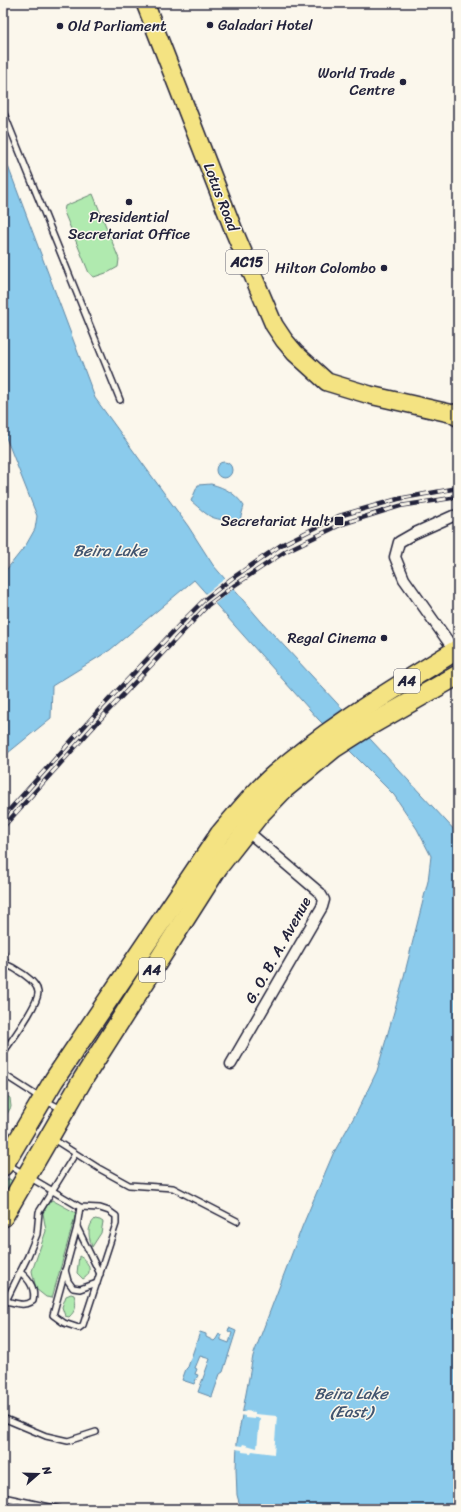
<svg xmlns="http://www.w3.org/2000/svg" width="461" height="1512" font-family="Sriracha,sans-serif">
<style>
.green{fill:#b0eaaf;stroke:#698675}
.water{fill:#8bcbec;stroke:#6187a5}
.pier{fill:#fbf7ec}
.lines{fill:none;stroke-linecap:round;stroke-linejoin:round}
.lane-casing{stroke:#22223b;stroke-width:8}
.street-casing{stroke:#22223b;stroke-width:13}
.primary-casing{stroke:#22223b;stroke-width:20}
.highway-casing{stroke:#22223b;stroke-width:22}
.lane{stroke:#fbf7ec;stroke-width:5}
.street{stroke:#fbf7ec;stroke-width:10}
.primary{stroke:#f4e382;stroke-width:17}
.highway{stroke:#f4e382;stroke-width:19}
.rail-casing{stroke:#22223b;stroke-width:4.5}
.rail{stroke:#fbf7ec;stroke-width:3;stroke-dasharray:9;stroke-linecap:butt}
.poi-dot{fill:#22223b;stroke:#fbf7ec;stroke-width:1.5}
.labels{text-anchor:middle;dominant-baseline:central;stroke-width:3;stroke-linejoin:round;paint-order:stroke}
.shield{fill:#fbf7ec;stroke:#636270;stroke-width:1}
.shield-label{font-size:14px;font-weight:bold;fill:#22223b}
.poi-label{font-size:15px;fill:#22223b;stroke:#fbf7ec;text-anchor:end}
.street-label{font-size:15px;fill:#22223b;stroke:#fbf7ec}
.water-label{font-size:16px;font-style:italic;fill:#425570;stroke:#fbf7ec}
</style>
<rect width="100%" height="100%" fill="#fbf7ec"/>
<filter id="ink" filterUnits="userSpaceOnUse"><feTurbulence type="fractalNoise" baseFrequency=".025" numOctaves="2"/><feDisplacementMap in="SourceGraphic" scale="8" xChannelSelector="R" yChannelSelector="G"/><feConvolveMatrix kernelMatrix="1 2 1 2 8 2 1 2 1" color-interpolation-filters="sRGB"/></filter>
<g filter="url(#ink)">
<!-- green -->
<g class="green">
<polygon points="93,194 119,259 118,267 109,272 94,277 89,273 64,212 65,206"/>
<polygon points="3,1093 10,1098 11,1107 3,1121"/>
<polygon points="8,1179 10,1179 12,1182 3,1197 3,1187"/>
<polygon points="52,1200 76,1213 52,1298 46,1297 36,1289 32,1271 46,1231 43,1213 49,1202"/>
<path d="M 95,1219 L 100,1220 L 103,1222 L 101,1233 L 92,1247 C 89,1237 86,1228 95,1219 Z"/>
<path d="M 79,1256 C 89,1261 94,1273 83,1279 L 77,1273 Z"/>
<path d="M 71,1294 L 74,1295 C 77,1304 76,1311 69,1317 L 65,1316 L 62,1307 L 66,1296 Z"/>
</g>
<!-- water -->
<g class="water">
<polygon points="3,153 95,398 188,526 213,565 261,621 458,834 458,1509 241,1509 237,1495 236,1469 237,1442 253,1356 302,1227 333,1154 358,1110 377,1071 402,984 428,881 431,856 417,829 394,795 318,719 194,580 110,650 52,686 51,718 3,757 3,574 26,545 35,529 37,516 3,430"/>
<circle cx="224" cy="470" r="8"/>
<path d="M 211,484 C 226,488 236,494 244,506 L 240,520 L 236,521 C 209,519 211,518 191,501 L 198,485 Z"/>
<polygon points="229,1328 236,1331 223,1372 220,1374 212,1397 198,1392 210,1359 200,1356 195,1368 197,1369 195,1374 198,1375 194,1384 182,1380 186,1369 188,1367 200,1332 206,1334 206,1337 214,1341 216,1339 219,1334 221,1335 221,1340 229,1343 232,1333 228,1331"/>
</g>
<!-- pier -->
<g class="pier">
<polygon points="226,578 235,588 213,605 204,595"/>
<polygon points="246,1411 255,1412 255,1414 277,1416 274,1454 252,1451 251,1453 242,1452 242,1450 235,1449 235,1445 242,1446 243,1444 257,1448 260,1418 255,1417 254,1419 245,1418 245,1416 240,1415 240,1412 245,1412"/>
</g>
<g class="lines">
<defs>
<g id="lane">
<polyline points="3,111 120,400"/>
<polyline points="3,952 5,964"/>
<path d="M 3,963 C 13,967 37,980 38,992 C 39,1004 11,1041 3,1053"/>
<polyline points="3,1074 42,1099 62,1109"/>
<polyline points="53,1139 100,1169 129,1185 173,1188 237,1221"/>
<polyline points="7,1164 80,1207 100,1208 109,1211 116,1216 116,1224 83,1325 79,1328 64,1323 53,1315 77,1227 80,1207"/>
<polyline points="77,1227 100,1274"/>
<polyline points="65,1270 68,1281 73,1288 80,1289 97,1283"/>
<path d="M 6,1301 C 16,1303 24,1307 33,1301 C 36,1289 30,1280 20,1272"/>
<polyline points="3,1307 28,1256 37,1234 39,1212 75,1154"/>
<polyline points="3,1418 46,1436 68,1441 96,1432"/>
<polyline points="3,1497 59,1509"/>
</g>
<g id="street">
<polyline points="457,654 404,579 395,557 399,542 413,534 453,516 458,515"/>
<polyline points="231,1064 322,907 324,900 320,893 246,830"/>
</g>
<polyline id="primary" points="145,3 234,231 274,325 284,340 295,353 327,382 370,395 458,415"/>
<g id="highway">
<polyline points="455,414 458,416"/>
<path d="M 3,1166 L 54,1080 L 220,834 C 237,814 253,794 272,777 C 328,727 394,689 458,649"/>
<polyline points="3,1217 83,1079 218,867 259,815 284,789 334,748 367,727 458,675"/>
</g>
</defs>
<!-- lane casing -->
<use href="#lane" class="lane-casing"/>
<!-- street casing -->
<use href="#street" class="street-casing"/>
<!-- primary casing -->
<use href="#primary" class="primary-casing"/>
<!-- highway casing -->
<use href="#highway" class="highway-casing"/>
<!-- lane -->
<use href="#lane" class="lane"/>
<!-- street -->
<use href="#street" class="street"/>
<!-- primary -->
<use href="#primary" class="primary"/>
<!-- highway -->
<use href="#highway" class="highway"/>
<defs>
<g id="rail">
<polyline points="3,817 99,710 184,620 204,600 231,579 281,545 339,516 398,499 458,488"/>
<polyline points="3,827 105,714 208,605 235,585 286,551 342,524 400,506 458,497"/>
</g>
</defs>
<!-- rail casing -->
<use href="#rail" class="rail-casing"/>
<!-- rail -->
<use href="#rail" class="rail"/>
</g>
</g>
<!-- markers -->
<g class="poi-dot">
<circle cx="210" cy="25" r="4"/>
<circle cx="60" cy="26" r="4"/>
<circle cx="403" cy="82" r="4"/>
<circle cx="129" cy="202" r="4"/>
<circle cx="384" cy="268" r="4"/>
<rect x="334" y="516" width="10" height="10" rx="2"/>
<circle cx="384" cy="638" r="4"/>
</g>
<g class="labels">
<!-- shield labels -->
<g class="shield">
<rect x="226" y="250" width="42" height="24" rx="3"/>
<rect x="394" y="669" width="26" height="24" rx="3"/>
<rect x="139" y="958" width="26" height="24" rx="3"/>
</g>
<g class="shield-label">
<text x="247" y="262">AC15</text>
<text x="407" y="681">A4</text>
<text x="152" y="970">A4</text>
</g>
<!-- poi labels -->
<g class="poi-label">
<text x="218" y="25" text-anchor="start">Galadari Hotel</text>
<text x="68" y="26" text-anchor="start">Old Parliament</text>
<text x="395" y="73">World Trade<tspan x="395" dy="17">Centre</tspan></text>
<text x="129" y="217" text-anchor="middle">Presidential<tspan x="129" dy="17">Secretariat Office</tspan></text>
<text x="376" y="268">Hilton Colombo</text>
<text x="330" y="521">Secretariat Halt</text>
<text x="376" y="638">Regal Cinema</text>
</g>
<!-- street labels -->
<g class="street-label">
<text transform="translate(221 197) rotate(69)">Lotus Road</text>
<text transform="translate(278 950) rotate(-61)">G. O. B. A. Avenue</text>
</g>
<!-- water labels -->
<g class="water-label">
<text x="110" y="550">Beira Lake</text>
<text x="351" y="1393">Beira Lake<tspan x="351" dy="18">(East)</tspan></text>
</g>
</g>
<!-- margin -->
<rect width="461" height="1512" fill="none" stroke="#fbf7ec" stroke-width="16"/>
<rect x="8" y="8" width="445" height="1496" fill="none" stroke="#22223b" stroke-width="1.5" filter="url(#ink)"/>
<!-- north arrow -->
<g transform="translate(38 1474) rotate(70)" stroke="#fbf7ec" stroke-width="3" paint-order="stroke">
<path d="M0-3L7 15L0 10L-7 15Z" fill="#22223b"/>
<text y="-6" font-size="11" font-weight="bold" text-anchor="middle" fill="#22223b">N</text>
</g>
</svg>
